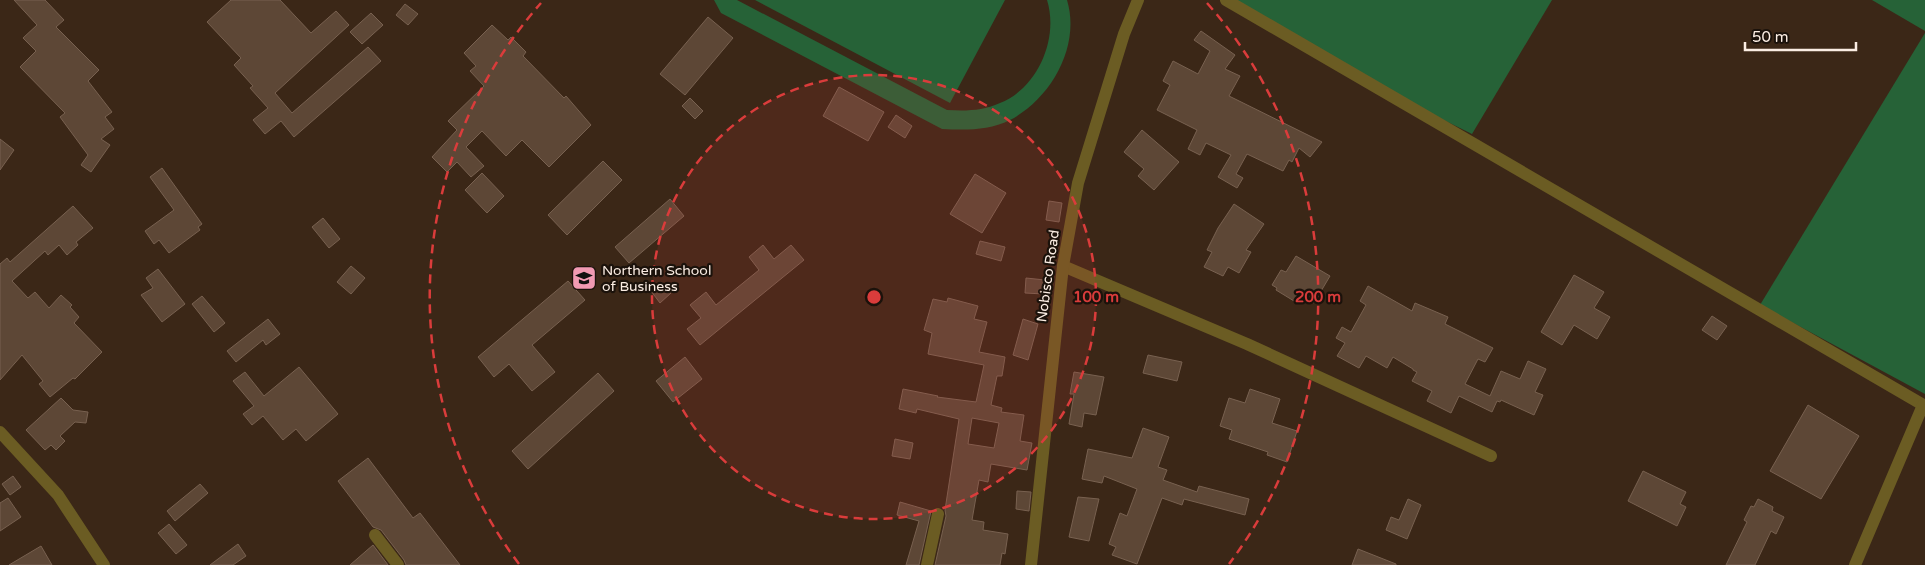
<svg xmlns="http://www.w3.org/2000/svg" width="1925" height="565" font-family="'Varela Round',sans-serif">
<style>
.green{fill:#266237}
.building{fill:#5d4736;stroke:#786150;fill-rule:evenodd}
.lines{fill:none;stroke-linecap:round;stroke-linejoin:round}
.minor{stroke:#6b5c23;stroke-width:12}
.ring{fill:none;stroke:#da3c3b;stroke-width:2.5;stroke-dasharray:9 6}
.labels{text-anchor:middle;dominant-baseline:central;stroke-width:4.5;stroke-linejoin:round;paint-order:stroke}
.poi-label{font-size:14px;fill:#fbede3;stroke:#1b120b;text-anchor:start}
.street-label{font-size:14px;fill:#fbede3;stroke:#1b120b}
.centre{fill:#da3c3b;stroke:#1b120b;stroke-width:2.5}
.ring-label{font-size:15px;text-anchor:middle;font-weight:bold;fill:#da3c3b;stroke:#1b120b;stroke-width:4.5;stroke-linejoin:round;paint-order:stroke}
</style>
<rect width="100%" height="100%" fill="#3b2717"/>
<!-- green -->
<g class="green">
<path d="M 714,0 L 737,0 L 947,110 C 966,111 982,111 1000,103 C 1038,88 1059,38 1047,0 L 1067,0 C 1081,46 1051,99 1010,120 C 988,131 965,130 942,129 L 721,13 Z"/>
<polygon points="755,0 1005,0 950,103"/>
<polygon points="1233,0 1552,0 1472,134 1334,66"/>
<polygon points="1872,0 1925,0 1925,31"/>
<polygon points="1925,33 1925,394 1760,305"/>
</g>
<!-- building -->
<g class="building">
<polygon points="14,0 45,0 64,20 56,27 99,70 88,81 112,112 105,117 114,129 101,139 110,145 91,172 81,165 88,155 60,117 65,113 20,67 36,51 23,38 37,25"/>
<polygon points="231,0 280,0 311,33 336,11 349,25 275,93 292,113 368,47 381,61 294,137 281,121 265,134 253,120 268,108 250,88 253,86 234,65 241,58 207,22"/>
<polygon points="405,4 418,14 408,25 396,15"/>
<polygon points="371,13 383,25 362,44 350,32"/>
<polygon points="708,17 733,38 685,95 660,74"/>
<polygon points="492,25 508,40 511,37 526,52 523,56 564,98 566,96 591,125 549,167 522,140 506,156 482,131 466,147 484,166 471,177 457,162 447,172 432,157 457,130 448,121 484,86 470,71 476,66 464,53"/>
<polygon points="1201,31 1235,55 1225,69 1240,76 1229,96 1322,142 1310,157 1299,148 1292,162 1289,160 1283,171 1247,154 1236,174 1243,178 1237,188 1218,177 1231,155 1206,143 1200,155 1188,149 1197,130 1157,110 1170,85 1163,81 1173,61 1198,74 1210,51 1194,40"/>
<polygon points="839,87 884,112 868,141 823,116"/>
<polygon points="690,98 703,111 695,119 682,106"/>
<polygon points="896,115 912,126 905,138 888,127"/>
<polygon points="1142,130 1179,162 1154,190 1138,176 1144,169 1124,152"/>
<polygon points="0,139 14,150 0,170"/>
<polygon points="603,161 622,180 567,235 548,215"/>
<polygon points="162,168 202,224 198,227 200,230 169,253 159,240 154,244 145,231 174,210 150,177"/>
<polygon points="482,173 504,196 487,213 465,190"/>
<polygon points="975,174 1006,193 982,233 950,214"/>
<polygon points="670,199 684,216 629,263 615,247"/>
<polygon points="1049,201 1062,203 1059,222 1046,220"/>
<polygon points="1234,204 1264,224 1246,250 1251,252 1239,273 1228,267 1223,276 1204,267 1212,252 1207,250 1218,228"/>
<polygon points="73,206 93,228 76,242 78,245 67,255 59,245 48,255 45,251 12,281 28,298 35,292 49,308 61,295 72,305 70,307 79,317 74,323 102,352 75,379 73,378 50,397 39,384 43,381 22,355 0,380 0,264 7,258 10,262"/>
<polygon points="323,218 340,239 329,248 312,227"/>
<polygon points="980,241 1005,247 1001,261 976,254"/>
<polygon points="763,245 774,259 791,245 804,260 700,345 687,329 701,318 690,305 706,292 716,305 759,270 749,257"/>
<polygon points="1296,256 1330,276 1314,303 1299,294 1294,301 1276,290 1277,288 1272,285 1281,270 1286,272"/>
<polygon points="351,266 365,278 351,294 337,282"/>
<polygon points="158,269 185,304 162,322 141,295 153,288 146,278"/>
<polygon points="1574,275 1604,292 1594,308 1610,317 1597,339 1574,325 1562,345 1541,332"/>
<polygon points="1026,278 1045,280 1044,294 1025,293"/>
<polygon points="568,281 585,300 532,345 555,372 532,391 509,364 494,377 478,357"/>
<polygon points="662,282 671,293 660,303 651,291"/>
<polygon points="1368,286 1412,311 1415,303 1448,317 1445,324 1493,348 1485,362 1478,359 1465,384 1490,396 1501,371 1520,379 1528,361 1546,369 1535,392 1543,395 1534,415 1501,400 1500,402 1497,401 1492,412 1459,396 1451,413 1427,401 1432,391 1412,381 1417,372 1413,370 1413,369 1393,357 1387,368 1366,356 1359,368 1337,356 1345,343 1336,338 1342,327 1351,332 1366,305 1360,301"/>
<polygon points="202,296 225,323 214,332 192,304"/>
<path d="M 948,298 L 978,306 L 974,319 L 987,322 L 979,352 L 1005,357 L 1002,376 L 997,376 L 991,405 L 1002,408 L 1001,412 L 1024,415 L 1020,441 L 1032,443 L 1027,470 L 991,464 L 988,482 L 979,480 L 972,520 L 984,522 L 983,530 L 1008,534 L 1005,554 L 1002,553 L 1000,565 L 935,565 L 946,516 L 945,510 L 959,419 L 917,409 L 916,413 L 899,409 L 903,389 L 938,396 L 937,397 L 976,402 L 984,365 L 928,354 L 932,333 L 924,330 L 933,299 L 947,302 ZM 972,418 L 999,423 L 994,448 L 968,444 Z"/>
<polygon points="1712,316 1727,326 1717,340 1702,330"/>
<polygon points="268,319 280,334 266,345 263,340 236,362 227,351"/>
<polygon points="1023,319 1038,324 1028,360 1013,355"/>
<polygon points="1148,355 1182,362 1177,381 1143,373"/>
<polygon points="685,357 702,379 673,402 656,381"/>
<polygon points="299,367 338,414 306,441 296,429 283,440 263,416 252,425 243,414 254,406 233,381 245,372 264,396"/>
<polygon points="1074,372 1104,377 1096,415 1084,413 1082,427 1069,424 1074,394 1070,394"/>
<polygon points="598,373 614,391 528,469 512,451"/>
<polygon points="1250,389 1280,399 1272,423 1297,431 1287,462 1267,455 1268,452 1229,439 1232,430 1220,426 1229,398 1245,403"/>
<polygon points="61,398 73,410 88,412 86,423 75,422 60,436 65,441 56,450 51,445 45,450 26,430"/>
<polygon points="1808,405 1859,436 1821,499 1770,471"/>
<polygon points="1143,428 1169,437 1158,467 1167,470 1163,480 1197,492 1199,486 1249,499 1245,515 1184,499 1182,505 1162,498 1137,564 1112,555 1116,547 1109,544 1120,513 1127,516 1137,489 1104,476 1102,483 1082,479 1088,449 1132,458"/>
<polygon points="895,439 913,443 910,459 892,456"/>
<polygon points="368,458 413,518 420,513 460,565 406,565 404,560 381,530 373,527 338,481"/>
<polygon points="1643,471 1686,492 1680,504 1686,507 1677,526 1628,501"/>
<polygon points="13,476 21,487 10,495 2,484"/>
<polygon points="200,484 208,493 175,521 167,511"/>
<polygon points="1017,491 1031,492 1029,511 1016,509"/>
<polygon points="1078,497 1099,499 1089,541 1069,537"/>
<polygon points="8,498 21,517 0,531 0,503"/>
<polygon points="1408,499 1421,505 1407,539 1386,530 1391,517 1399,520"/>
<polygon points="1758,499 1773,507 1772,511 1784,517 1776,534 1771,531 1755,565 1726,565 1747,522 1744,520 1751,506 1754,507"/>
<polygon points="900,502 931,511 919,565 906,565 919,521 897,515"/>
<polygon points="169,524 187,545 176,554 158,533"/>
<polygon points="238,544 246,556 233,565 210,565"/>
<polygon points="373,545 388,565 350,565"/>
<polygon points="41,546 52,565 9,565"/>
<polygon points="1358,549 1396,564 1396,565 1352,565"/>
</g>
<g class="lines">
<!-- minor -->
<g class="minor">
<polyline points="1226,0 1925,406"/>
<polyline points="1063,266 1247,344 1491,456"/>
<polyline points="0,432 58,495 104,565"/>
<polyline points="375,535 398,565"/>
<polyline points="927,565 938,514"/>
<polyline points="1031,565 1063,266 1078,183 1124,34 1138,0"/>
<polyline points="1855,565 1923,405"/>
</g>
</g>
<!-- distance rings -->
<circle cx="874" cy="297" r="222" fill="#da3c3b" fill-opacity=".12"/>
<g class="ring">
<circle cx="874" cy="297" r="222"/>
<path d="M519 564A444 444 0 0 1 541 3M1207 3A444 444 0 0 1 1229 564"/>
</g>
<!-- icons -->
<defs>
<symbol id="school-square" viewBox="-11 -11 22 22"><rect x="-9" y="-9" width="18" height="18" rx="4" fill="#f19ab3" stroke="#1b120b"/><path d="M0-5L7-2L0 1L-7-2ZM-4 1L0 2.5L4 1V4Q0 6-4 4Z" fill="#111"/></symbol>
</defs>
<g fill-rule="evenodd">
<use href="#school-square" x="570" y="264" width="28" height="28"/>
</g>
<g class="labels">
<!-- poi labels -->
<g class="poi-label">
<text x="602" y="270">Northern School<tspan x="602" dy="16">of Business</tspan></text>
</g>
<!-- street labels -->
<g class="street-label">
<text transform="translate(1048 276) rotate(-82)">Nobisco Road</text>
</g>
</g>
<circle cx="874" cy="297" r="8" class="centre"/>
<g class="ring-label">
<text x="1096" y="302">100 m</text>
<text x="1318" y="302">200 m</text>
</g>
<!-- scale -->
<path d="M1745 42v8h111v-8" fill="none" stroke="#fbede3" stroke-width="2.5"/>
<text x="1752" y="42" font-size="15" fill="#fbede3" stroke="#1b120b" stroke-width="4" paint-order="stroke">50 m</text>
</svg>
